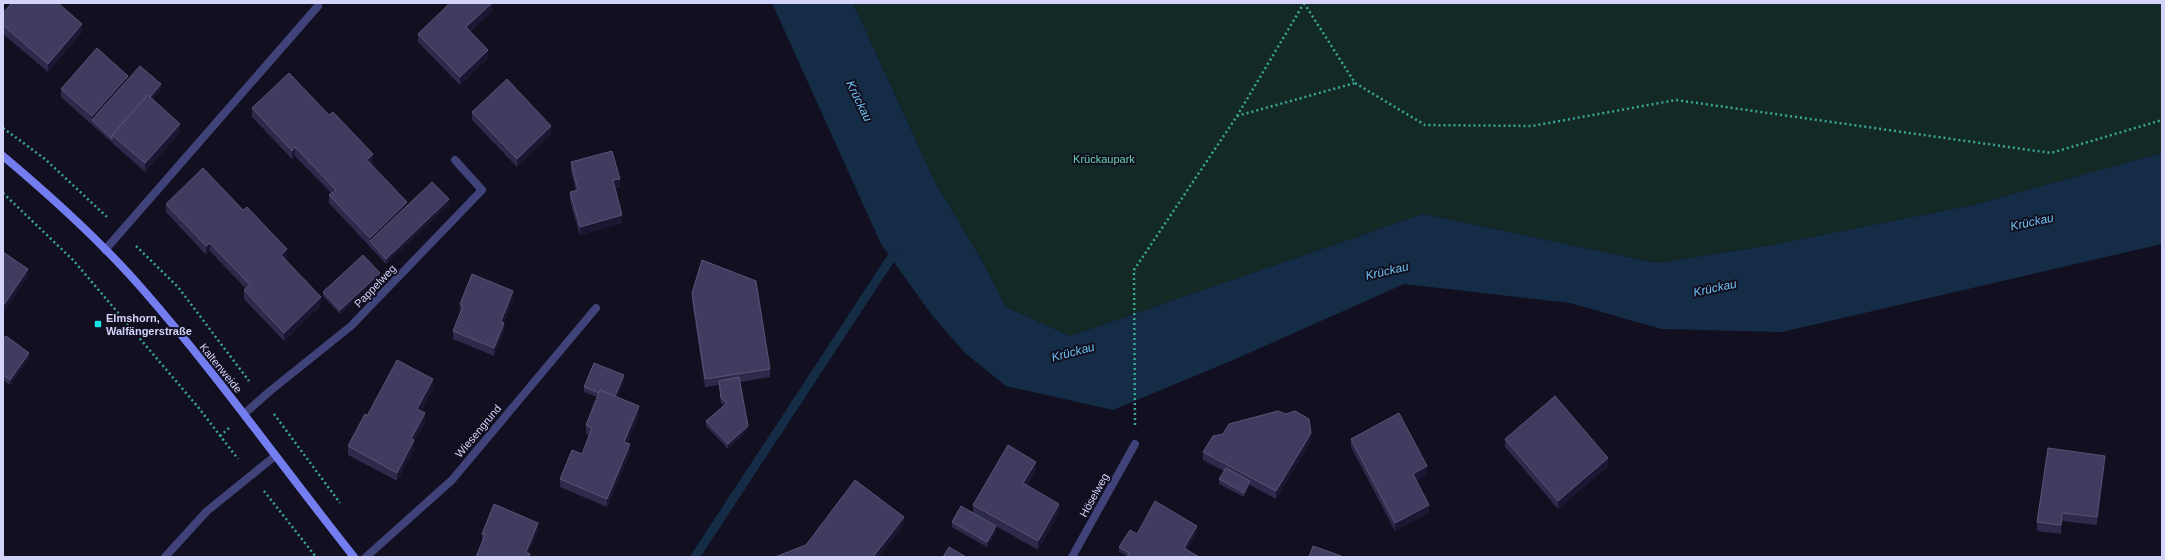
<svg xmlns="http://www.w3.org/2000/svg" width="2165" height="560" font-family="Arial,sans-serif">
<style>
.green{fill:#132926}
.water{fill:#142c45}
.lines{fill:none;stroke-linecap:round;stroke-linejoin:round}
.stream{stroke:#142c45;stroke-width:9}
.path{stroke:#3ba796;stroke-width:2.5;stroke-dasharray:2 3;stroke-linecap:butt}
.service{stroke:#3f437a;stroke-width:8}
.minor{stroke:#3f437a;stroke-width:8}
.secondary{stroke:#747df0;stroke-width:8}
.wall{fill:#2e2a4c}
.shaded-wall{fill:#1b1733}
.building{fill:#3f3c5f;stroke:#575477}
.poi-dot{fill:#18e2e2;stroke:#110f20;stroke-width:1.5}
.labels{text-anchor:middle;dominant-baseline:central;stroke-width:4;stroke-linejoin:round;paint-order:stroke}
.park-label{font-size:11px;fill:#67d2ad;stroke:#110f20}
.street-label{font-size:11px;fill:#d4d3fa;stroke:#110f20}
.poi-label{font-size:11px;font-weight:bold;fill:#d4d3fa;stroke:#110f20;text-anchor:start}
.water-label{font-size:12px;font-style:italic;fill:#6cc0ef;stroke:#110f20}
</style>
<rect width="100%" height="100%" fill="#110f20"/>
<!-- green -->
<polygon class="green" points="853,3 2162,3 2162,153 1973,205 1772,245 1657,263 1423,214 1070,336 1006,307 980,257 934,180"/>
<!-- water -->
<polygon class="water" points="772,3 853,3 934,180 980,257 1006,307 1070,336 1423,214 1657,263 1772,245 1973,205 2162,153 2162,244 1782,332 1661,329 1570,303 1404,284 1238,358 1113,410 1006,386 965,353 931,314 881,244"/>
<g class="lines">
<!-- stream -->
<polyline class="stream" points="695,557 897,249"/>
<!-- path -->
<g class="path">
<polyline points="1304,3 1355,83 1425,125 1532,126 1676,100 2051,153 2162,120"/>
<polyline points="1237,116 1355,83"/>
<polyline points="3,128 45,159 107,217"/>
<polyline points="3,193 74,261 198,407 238,459"/>
<polyline points="136,246 178,287 249,381"/>
<polyline points="274,414 340,503"/>
<polyline points="1135,425 1134,270 1237,116 1304,3"/>
<polyline points="220,436 229,428"/>
<polyline points="264,491 316,557"/>
</g>
<!-- service -->
<g class="service">
<polyline points="105,250 318,6"/>
<polyline points="165,557 207,511 275,456"/>
</g>
<!-- minor -->
<g class="minor">
<polyline points="244,414 270,391 351,326 482,190 455,160"/>
<polyline points="366,557 452,480 596,308"/>
<polyline points="1072,557 1135,444"/>
</g>
<!-- secondary -->
<path class="secondary" d="M 3,156 C 53,198 102,242 145,292 C 219,377 284,469 354,557"/>
</g>
<!-- wall -->
<g class="wall">
<polygon points="493,3 493,10 470,32 488,58 460,85 418,42 418,34"/>
<polygon points="3,13 82,32 48,72 3,34"/>
<polygon points="128,79 161,89 152,99 180,132 145,172 61,97 61,89"/>
<polygon points="252,108 373,162 371,164 407,206 449,204 386,264 329,203 329,195 331,193 295,156 292,159 252,117"/>
<polygon points="472,112 551,134 517,167 472,120"/>
<polygon points="571,162 620,187 615,188 622,223 580,235 570,201 570,192 576,191 571,171"/>
<polygon points="166,204 287,258 285,259 321,305 284,341 244,299 244,290 246,289 210,251 206,255 166,212"/>
<polygon points="380,277 340,314 323,296 323,292"/>
<polygon points="692,293 770,369 770,377 740,382 748,430 728,449 706,426 706,421 724,405 721,403 719,385 705,387 692,301"/>
<polygon points="513,299 504,322 504,331 494,356 453,339 453,331 460,313 460,304"/>
<polygon points="3,340 29,358 10,385 3,380"/>
<polygon points="624,380 617,397 639,415 627,443 630,452 607,507 560,487 560,479 582,454 589,435 586,434 586,425 597,397 584,392 584,387"/>
<polygon points="433,388 421,411 425,422 414,441 414,449 397,481 348,455 348,446 367,416"/>
<polygon points="1351,439 1427,475 1416,481 1429,513 1395,531 1351,447"/>
<polygon points="1505,439 1608,466 1558,509 1505,447"/>
<polygon points="1311,441 1276,499 1250,485 1244,497 1219,484 1219,479 1224,471 1203,460 1203,452"/>
<polygon points="2105,464 2097,525 2062,521 2061,534 2037,531 2037,522"/>
<polygon points="1036,470 1027,485 1059,512 1038,550 973,513 973,505"/>
<polygon points="952,522 996,531 987,547 952,527"/>
<polygon points="538,531 528,553 530,557 482,541 482,534"/>
<polygon points="1197,531 1186,550 1127,556 1119,552 1119,547 1137,534"/>
</g>
<!-- shaded-wall -->
<g class="shaded-wall">
<polygon points="492,3 493,3 493,10 466,36 466,27"/>
<polygon points="82,24 82,32 48,72 48,64"/>
<polygon points="488,50 488,58 460,85 460,77"/>
<polygon points="128,76 128,84 92,120 92,116"/>
<polygon points="161,84 161,89 117,139 114,137"/>
<polygon points="180,124 180,132 145,172 145,163"/>
<polygon points="551,126 551,134 517,167 517,159"/>
<polygon points="295,147 295,156 292,159 292,151"/>
<polygon points="373,154 373,162 367,168 367,160"/>
<polygon points="620,179 620,187 613,189 613,180"/>
<polygon points="449,199 449,204 386,264 386,259"/>
<polygon points="407,202 407,210 370,241 370,238"/>
<polygon points="622,215 622,223 580,235 580,227"/>
<polygon points="210,243 210,251 206,255 206,246"/>
<polygon points="287,249 287,258 281,263 281,255"/>
<polygon points="28,269 28,277 3,314 3,306"/>
<polygon points="380,273 380,277 340,314 340,310"/>
<polygon points="513,291 513,299 501,329 501,321"/>
<polygon points="321,297 321,305 284,341 284,333"/>
<polygon points="504,323 504,331 494,356 494,348"/>
<polygon points="29,353 29,358 10,385 10,380"/>
<polygon points="624,375 624,380 614,404 614,399"/>
<polygon points="433,379 433,388 417,418 417,409"/>
<polygon points="639,406 639,415 624,450 624,442"/>
<polygon points="425,413 425,422 414,441 414,449 397,481 397,473 411,439"/>
<polygon points="748,426 748,430 728,449 728,444"/>
<polygon points="1311,433 1311,441 1276,499 1276,491"/>
<polygon points="630,444 630,452 607,507 607,499"/>
<polygon points="2105,456 2105,464 2097,525 2097,517"/>
<polygon points="1608,458 1608,466 1558,509 1558,501"/>
<polygon points="1036,462 1036,470 1023,492 1023,483"/>
<polygon points="1427,466 1427,475 1413,483 1413,474"/>
<polygon points="1250,481 1250,486 1244,497 1244,493"/>
<polygon points="1059,504 1059,512 1038,550 1038,541"/>
<polygon points="1429,505 1429,513 1395,531 1395,523"/>
<polygon points="2062,513 2062,521 2061,534 2061,525"/>
<polygon points="904,517 904,525 879,557 873,557"/>
<polygon points="538,523 538,531 527,557 526,552"/>
<polygon points="996,526 996,531 987,547 987,542"/>
<polygon points="1197,526 1197,531 1184,553 1184,548"/>
</g>
<!-- building -->
<g class="building">
<polygon points="12,3 58,3 82,24 48,64 3,25 3,13"/>
<polygon points="450,3 492,3 466,27 488,50 460,77 418,34"/>
<polygon points="97,48 128,76 92,116 61,89"/>
<polygon points="140,66 161,84 150,97 148,95 112,135 112,139 92,120"/>
<polygon points="289,73 329,115 333,112 373,154 367,160 407,202 370,238 329,195 336,190 295,147 292,151 252,108"/>
<polygon points="507,79 551,126 517,159 472,112"/>
<polygon points="148,95 180,124 145,163 112,135"/>
<polygon points="612,151 620,179 613,180 622,215 580,227 570,192 578,190 571,162"/>
<polygon points="203,168 243,210 247,207 287,249 281,255 321,297 284,333 244,290 250,285 210,243 206,246 166,204"/>
<polygon points="432,182 449,199 386,259 370,241"/>
<polygon points="3,252 28,269 3,306"/>
<polygon points="363,255 380,273 340,310 323,292"/>
<polygon points="702,260 756,281 770,369 705,379 692,293"/>
<polygon points="472,274 513,291 501,321 504,323 494,348 453,331 463,306 460,304"/>
<polygon points="6,336 29,353 10,380 3,375 3,340"/>
<polygon points="397,360 433,379 417,409 425,413 411,439 414,440 397,473 348,446 365,414 367,416"/>
<polygon points="594,363 624,375 615,396 600,390 599,393 584,387"/>
<polygon points="739,377 748,426 728,444 706,421 727,403 721,398 719,381"/>
<polygon points="600,390 639,406 624,442 630,444 607,499 560,479 572,450 582,454 592,428 586,425"/>
<polygon points="1555,396 1608,458 1558,501 1505,439"/>
<polygon points="1278,411 1286,414 1295,411 1309,419 1311,433 1276,491 1203,452 1213,436 1223,434 1229,424"/>
<polygon points="1399,413 1427,466 1413,474 1429,505 1395,523 1351,439"/>
<polygon points="1008,445 1036,462 1023,483 1059,504 1038,541 973,505"/>
<polygon points="2048,448 2105,456 2097,517 2062,513 2061,525 2037,522"/>
<polygon points="1226,468 1250,481 1244,493 1219,479"/>
<polygon points="855,480 904,517 873,557 775,557 806,545"/>
<polygon points="1155,501 1197,526 1184,548 1199,557 1127,557 1129,553 1119,547 1130,530 1137,534"/>
<polygon points="494,504 538,523 526,552 530,554 529,557 476,557 485,535 482,534"/>
<polygon points="961,506 996,526 987,542 952,522"/>
<polygon points="1313,546 1344,557 1309,557"/>
<polygon points="949,547 966,557 943,557"/>
</g>
<!-- markers -->
<rect class="poi-dot" x="94" y="320" width="8" height="8" rx="2"/>
<g class="labels">
<!-- park labels -->
<g class="park-label">
<text x="1104" y="159">Krückaupark</text>
</g>
<!-- street labels -->
<g class="street-label">
<text transform="translate(375 286) rotate(-46)">Pappelweg</text>
<text transform="translate(221 368) rotate(51)">Kaltenweide</text>
<text transform="translate(478 431) rotate(-50)">Wiesengrund</text>
<text transform="translate(1094 495) rotate(-61)">Höselweg</text>
</g>
<!-- poi labels -->
<g class="poi-label">
<text x="106" y="318">Elmshorn,<tspan x="106" dy="13">Walfängerstraße</tspan></text>
</g>
<!-- water labels -->
<g class="water-label">
<text transform="translate(859 101) rotate(64)">Krückau</text>
<text transform="translate(2032 222) rotate(-12)">Krückau</text>
<text transform="translate(1387 271) rotate(-13)">Krückau</text>
<text transform="translate(1715 288) rotate(-12)">Krückau</text>
<text transform="translate(1073 352) rotate(-15)">Krückau</text>
</g>
</g>
<!-- border -->
<rect width="2165" height="560" fill="none" stroke="#d4d3fa" stroke-width="8"/>
</svg>
